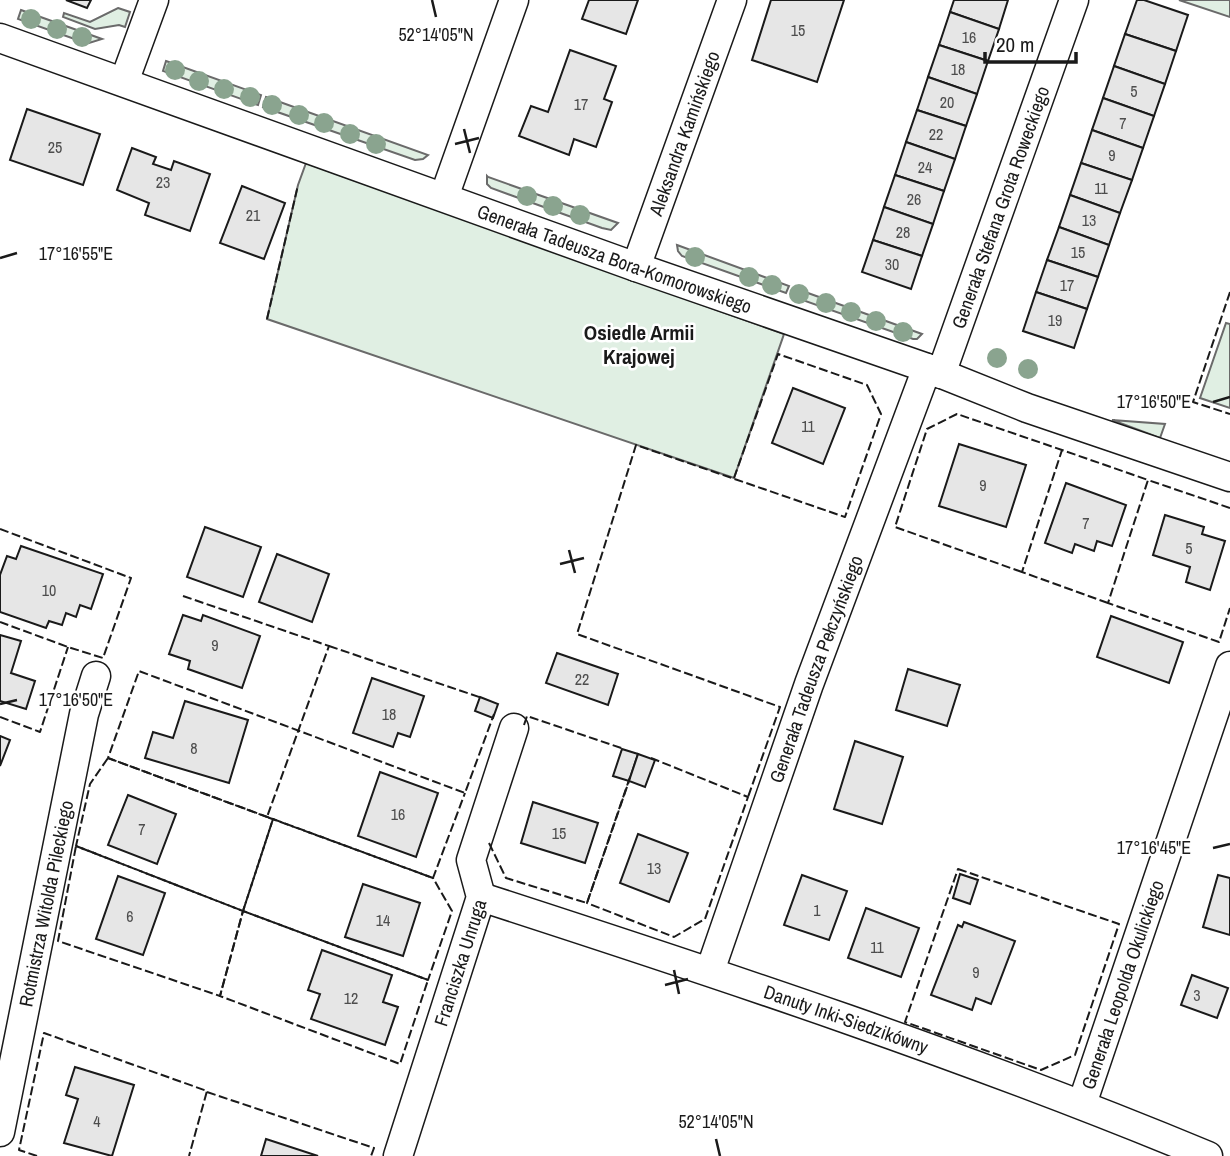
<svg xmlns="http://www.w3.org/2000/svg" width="1230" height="1156" font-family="'Archivo Narrow',sans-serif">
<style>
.green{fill:#e0efe3;stroke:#6a6a6a;stroke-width:2}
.building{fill:#e6e6e6;stroke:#1a1a1a;stroke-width:2}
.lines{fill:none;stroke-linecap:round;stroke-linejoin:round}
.minor-casing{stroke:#1a1a1a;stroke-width:31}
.minor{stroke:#fff;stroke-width:28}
.fence{stroke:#1a1a1a;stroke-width:2;stroke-dasharray:9 3.5;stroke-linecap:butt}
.tree{fill:#8aa48f}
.ticks{fill:none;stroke:#1a1a1a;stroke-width:2.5}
.labels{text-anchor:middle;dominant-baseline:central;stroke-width:5;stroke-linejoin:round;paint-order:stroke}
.number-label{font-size:16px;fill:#4d4d4d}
.street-label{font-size:19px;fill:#1a1a1a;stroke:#fff}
.neighbourhood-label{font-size:21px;font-weight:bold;fill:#1a1a1a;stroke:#fff}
.ticks-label{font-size:18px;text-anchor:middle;fill:#1a1a1a;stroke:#fff;stroke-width:5;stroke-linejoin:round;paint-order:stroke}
</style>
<rect width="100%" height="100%" fill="#fff"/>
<!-- green -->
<g class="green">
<polygon points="1179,0 1230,0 1230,17"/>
<polygon points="118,8 130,12 125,27 119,25 95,29 63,17 64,13 90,22"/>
<polygon points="21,10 102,39 89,43 83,42 18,19"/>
<polygon points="166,61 261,95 258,105 163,71"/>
<polygon points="266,97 428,155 423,159 415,160 263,107"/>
<polygon points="306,163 784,334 734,478 267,319 298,185"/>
<polygon points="487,176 488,177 618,223 611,230 602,228 491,188 487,184"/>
<polygon points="677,245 789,286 786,293 682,256 678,251"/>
<polygon points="794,288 922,334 917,339 913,339 791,296"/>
<polygon points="1226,323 1230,324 1230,408 1200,398"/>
<polygon points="1112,420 1165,424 1160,438"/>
</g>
<!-- building -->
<g class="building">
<polygon points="66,0 91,0 87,8"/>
<polygon points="589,0 638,0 626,34 582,19"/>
<polygon points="771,0 844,0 817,82 752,60"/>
<polygon points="954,0 1008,0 999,29 950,12"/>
<polygon points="1137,0 1144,0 1188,15 1176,51 1125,34"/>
<polygon points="950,12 999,29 988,61 939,45"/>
<polygon points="1125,34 1176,51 1165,84 1114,66"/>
<polygon points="939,45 988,61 977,94 928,77"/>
<polygon points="570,50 616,66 604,99 612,102 596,147 574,139 569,155 519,136 531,106 548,112"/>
<polygon points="1114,66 1165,84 1154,116 1103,98"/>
<polygon points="928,77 977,94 966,126 917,110"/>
<polygon points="1103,98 1154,116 1143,148 1092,130"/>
<polygon points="27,109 100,134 83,185 10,160"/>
<polygon points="917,110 966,126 955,159 906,142"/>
<polygon points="1092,130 1143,148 1132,180 1081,163"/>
<polygon points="906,142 955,159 944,191 895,175"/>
<polygon points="132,148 156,157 153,164 171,170 174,161 210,174 190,231 145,215 149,203 117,190"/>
<polygon points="1081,163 1132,180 1120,213 1070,195"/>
<polygon points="895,175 944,191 933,224 884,207"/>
<polygon points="242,186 285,203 264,259 220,243"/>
<polygon points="1070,195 1120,213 1109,245 1059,227"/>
<polygon points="884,207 933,224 922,256 873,240"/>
<polygon points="1059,227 1109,245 1098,277 1047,260"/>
<polygon points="873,240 922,256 911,289 862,272"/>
<polygon points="1047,260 1098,277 1087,309 1036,292"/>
<polygon points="1036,292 1087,309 1074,348 1023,331"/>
<polygon points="793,388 845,408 823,464 772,443"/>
<polygon points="959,444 1026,465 1006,527 939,506"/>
<polygon points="1066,483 1126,505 1112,546 1097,541 1094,551 1075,544 1072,553 1045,543"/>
<polygon points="1165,515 1204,527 1202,534 1225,541 1210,590 1186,582 1190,567 1153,555"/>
<polygon points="205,527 261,547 243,597 187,577"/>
<polygon points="21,546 103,574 91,609 80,605 76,617 66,613 62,625 49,621 46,628 0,612 0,575 7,556 16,559"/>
<polygon points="277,554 329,574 312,622 259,602"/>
<polygon points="183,615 201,621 203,615 260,636 242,688 188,669 190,661 169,654"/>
<polygon points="1111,616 1183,642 1169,683 1097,657"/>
<polygon points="0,635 21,641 11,673 35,681 26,709 0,701"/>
<polygon points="557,653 618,674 608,705 546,683"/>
<polygon points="908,669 960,685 947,726 896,710"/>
<polygon points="372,678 424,696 410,737 398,733 393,747 353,733"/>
<polygon points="480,697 498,704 493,718 475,711"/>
<polygon points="185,701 248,720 229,783 145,758 153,732 173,738"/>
<polygon points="0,736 10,740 0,766"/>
<polygon points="855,741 903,757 882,824 834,809"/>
<polygon points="622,749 638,754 629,781 613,776"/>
<polygon points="638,754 655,760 645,787 629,781"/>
<polygon points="380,772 438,793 416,857 358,836"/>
<polygon points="128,795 176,814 157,864 108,845"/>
<polygon points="533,802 598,823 585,863 521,843"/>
<polygon points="638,834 688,853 669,902 620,883"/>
<polygon points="960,874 978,880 970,904 953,898"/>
<polygon points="802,875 847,891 829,940 784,925"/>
<polygon points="1218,875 1230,878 1230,935 1203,927"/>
<polygon points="118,876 165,893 143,955 96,939"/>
<polygon points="363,884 420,903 403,956 345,937"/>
<polygon points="866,908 919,928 901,977 848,958"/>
<polygon points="964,922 1015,941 991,1004 976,998 972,1010 931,995 958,925 962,927"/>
<polygon points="322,950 392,975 383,1002 398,1007 385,1045 311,1019 320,994 308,990"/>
<polygon points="1192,975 1228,988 1217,1018 1181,1005"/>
<polygon points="75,1067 134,1085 112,1156 64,1143 78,1099 66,1095"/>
<polygon points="266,1139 318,1156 261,1156"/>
</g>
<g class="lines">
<defs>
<g id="minor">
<path id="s1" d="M 0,38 L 636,267 L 927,368 L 1027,408 L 1230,477"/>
<polyline points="124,82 154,0"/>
<polyline points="444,197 514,0"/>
<path id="s2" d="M 636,267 L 732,0"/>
<path id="s3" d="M 941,374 L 1074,0"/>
<path id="s4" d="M 481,897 C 725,976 970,1057 1208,1156"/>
<path id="s5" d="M 710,971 L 809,684 L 927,368"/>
<path id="s6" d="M 1082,1104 L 1230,666"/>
<path id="s7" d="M 0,1132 L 84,714 L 96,676"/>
<path id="s8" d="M 398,1156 L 481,897 L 471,860 L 514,728"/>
</g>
</defs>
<!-- minor casing -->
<use href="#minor" class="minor-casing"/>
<!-- minor -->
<use href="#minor" class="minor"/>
<!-- fence -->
<g class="fence">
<polyline points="1230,292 1193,402 1230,414"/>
<polyline points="267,319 298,185"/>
<polyline points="734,478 778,354 867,385 881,414 845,517 636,445 577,634 780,707 748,797"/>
<polyline points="1230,508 1148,480 1108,603 1219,642 1230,608"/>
<polyline points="0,529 131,578 103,658 68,647 0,622"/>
<polyline points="1022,572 895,527 927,429 957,414 1062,450"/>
<polyline points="183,596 329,646 267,817 433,878 465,793"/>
<polyline points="1108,603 1022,572 1062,450 1148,480"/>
<polyline points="329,646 482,698"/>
<polyline points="0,717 40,732 68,647"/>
<polyline points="524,725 527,716 624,749"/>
<polygon points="108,758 273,819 243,911 76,846 90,784"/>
<polyline points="630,777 587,903 674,937 705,919 748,797 651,758"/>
<polyline points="267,817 108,758 139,671 465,793 494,714"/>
<polygon points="273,819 433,878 452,911 428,980 243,911"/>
<polyline points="489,843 506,878 587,903 629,781"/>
<polygon points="76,846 243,911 220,996 58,941"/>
<polygon points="958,869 1119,924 1075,1055 1041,1070 905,1022"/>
<polygon points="243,911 428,980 400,1064 220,996"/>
<polyline points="207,1092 374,1148 371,1156"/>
<polyline points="37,1156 19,1150 44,1033 207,1091 189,1156"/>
</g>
</g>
<!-- trees -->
<g class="tree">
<circle cx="31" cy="19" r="10"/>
<circle cx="57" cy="29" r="10"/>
<circle cx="82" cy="37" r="10"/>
<circle cx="175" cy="70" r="10"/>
<circle cx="199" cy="81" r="10"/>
<circle cx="224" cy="89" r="10"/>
<circle cx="250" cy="97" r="10"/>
<circle cx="272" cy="105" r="10"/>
<circle cx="299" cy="115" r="10"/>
<circle cx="324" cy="123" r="10"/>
<circle cx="350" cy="134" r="10"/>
<circle cx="376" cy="144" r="10"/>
<circle cx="527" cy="196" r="10"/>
<circle cx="553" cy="206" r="10"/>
<circle cx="580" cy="215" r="10"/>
<circle cx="695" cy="257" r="10"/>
<circle cx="749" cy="277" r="10"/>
<circle cx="772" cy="285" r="10"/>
<circle cx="799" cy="294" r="10"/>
<circle cx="826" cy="303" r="10"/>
<circle cx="851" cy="312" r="10"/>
<circle cx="876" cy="321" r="10"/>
<circle cx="903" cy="332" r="10"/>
<circle cx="997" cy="358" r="10"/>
<circle cx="1028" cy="369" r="10"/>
</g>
<!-- ticks -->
<path class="ticks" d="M 432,0 L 436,17M 464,129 L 470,153M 455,144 L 479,138M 0,258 L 17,253M 1213,402 L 1230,397M 569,550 L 575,573M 560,564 L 584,558M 0,704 L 17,700M 1213,848 L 1230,844M 674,970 L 679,994M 665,985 L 688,979M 716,1139 L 720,1156"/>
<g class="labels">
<!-- number labels -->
<g class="number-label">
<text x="798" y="30">15</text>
<text x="969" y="37">16</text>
<text x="958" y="69">18</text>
<text x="1134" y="91">5</text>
<text x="947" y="102">20</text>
<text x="581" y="104">17</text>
<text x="1123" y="123">7</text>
<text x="936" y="134">22</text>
<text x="55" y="147">25</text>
<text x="1112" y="155">9</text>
<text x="925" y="167">24</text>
<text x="163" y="182">23</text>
<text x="1101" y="188">11</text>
<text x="914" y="199">26</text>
<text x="253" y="215">21</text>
<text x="1089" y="220">13</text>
<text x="903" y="232">28</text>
<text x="1078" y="252">15</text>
<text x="892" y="264">30</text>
<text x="1067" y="285">17</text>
<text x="1055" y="320">19</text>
<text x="808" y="426">11</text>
<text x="983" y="485">9</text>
<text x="1086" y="523">7</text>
<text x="1189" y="548">5</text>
<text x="49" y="590">10</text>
<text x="215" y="645">9</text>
<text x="582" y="679">22</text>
<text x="389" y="714">18</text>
<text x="194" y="748">8</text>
<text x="398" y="814">16</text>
<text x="142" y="829">7</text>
<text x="559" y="833">15</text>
<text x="654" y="868">13</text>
<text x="817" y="910">1</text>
<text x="130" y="916">6</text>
<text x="383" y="920">14</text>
<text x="877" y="947">11</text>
<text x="976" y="972">9</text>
<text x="1197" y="995">3</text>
<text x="351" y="998">12</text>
<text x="97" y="1121">4</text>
</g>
<!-- street labels -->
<g class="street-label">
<text stroke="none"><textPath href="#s2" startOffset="142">Aleksandra Kamińskiego</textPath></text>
<text stroke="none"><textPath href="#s3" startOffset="177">Generała Stefana Grota Roweckiego</textPath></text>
<text stroke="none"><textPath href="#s1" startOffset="653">Generała Tadeusza Bora-Komorowskiego</textPath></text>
<text stroke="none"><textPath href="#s5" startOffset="320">Generała Tadeusza Pełczyńskiego</textPath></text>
<text stroke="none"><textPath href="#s7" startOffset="233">Rotmistrza Witolda Pileckiego</textPath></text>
<text stroke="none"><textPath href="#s8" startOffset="203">Franciszka Unruga</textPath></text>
<text stroke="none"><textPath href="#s6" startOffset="126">Generała Leopolda Okulickiego</textPath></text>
<text stroke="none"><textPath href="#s4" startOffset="385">Danuty Inki-Siedzikówny</textPath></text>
</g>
<!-- neighbourhood labels -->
<g class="neighbourhood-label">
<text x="639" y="332">Osiedle Armii<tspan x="639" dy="24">Krajowej</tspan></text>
</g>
</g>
<g class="ticks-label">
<text x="436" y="41">52°14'05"N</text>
<text x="76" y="260">17°16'55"E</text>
<text x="1154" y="408">17°16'50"E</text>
<text x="76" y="706">17°16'50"E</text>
<text x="1154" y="854">17°16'45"E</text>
<text x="716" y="1128">52°14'05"N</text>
</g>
<!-- scale -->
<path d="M985 52v10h91v-10" fill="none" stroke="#1a1a1a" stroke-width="3.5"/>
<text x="996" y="52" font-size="21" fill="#1a1a1a" stroke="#ffffff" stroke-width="5" paint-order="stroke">20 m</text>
</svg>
